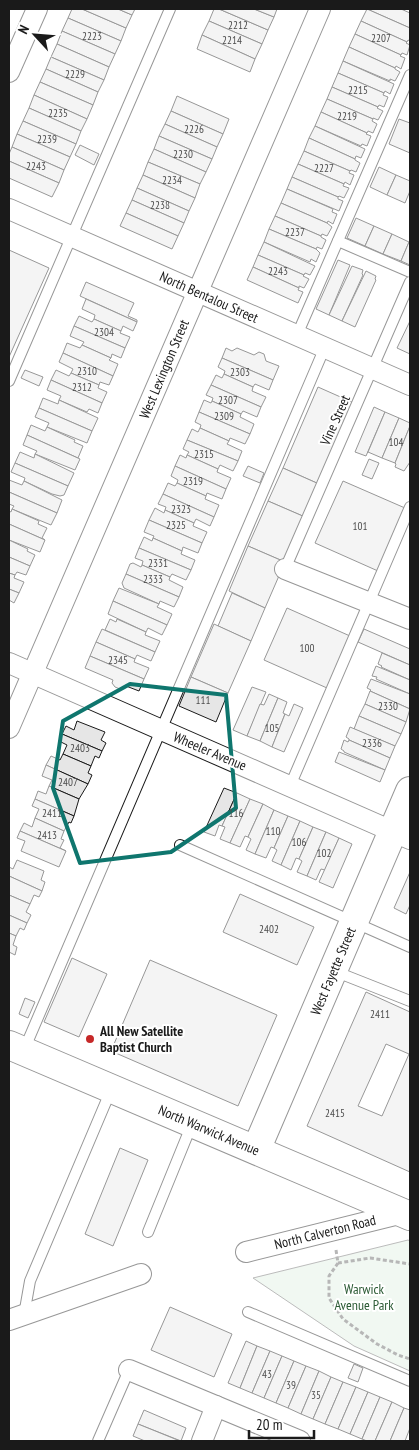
<svg xmlns="http://www.w3.org/2000/svg" width="419" height="1450" font-family="'PT Sans Narrow',sans-serif">
<style>
.green{fill:#e0efe3;stroke:#6a6a6a}
.building{fill:#e6e6e6;stroke:#1a1a1a;fill-rule:evenodd}
.lines{fill:none;stroke-linecap:round;stroke-linejoin:round}
.lane-casing{stroke:#1a1a1a;stroke-width:12}
.street-casing{stroke:#1a1a1a;stroke-width:22}
.secondary-casing{stroke:#1a1a1a;stroke-width:30}
.path{stroke:#5f5f5f;stroke-width:3;stroke-dasharray:4 2.5;stroke-linecap:butt}
.lane{stroke:#fff;stroke-width:10}
.street{stroke:#fff;stroke-width:20}
.secondary{stroke:#fff;stroke-width:28}
.marked{fill:none;stroke:#0f766e;stroke-width:4;stroke-linejoin:round}
.poi-dot{fill:#c62828;stroke:#fff;stroke-width:2}
.labels{text-anchor:middle;dominant-baseline:central;stroke-width:4;stroke-linejoin:round;paint-order:stroke}
.number-label{font-size:11px;fill:#4d4d4d}
.street-label{font-size:14px;fill:#1a1a1a;stroke:#fff}
.poi-label{font-size:14px;font-weight:bold;fill:#1a1a1a;stroke:#fff;text-anchor:start}
.park-label{font-size:14px;fill:#2b5a34;stroke:#fff}
</style>
<rect width="100%" height="100%" fill="#fff"/>
<!-- green -->
<polygon class="green" points="408,1240 410,1241 410,1371 354,1346 253,1278"/>
<!-- building -->
<g class="building">
<polygon points="72,9 82,9 126,28 121,41 68,18"/>
<polygon points="82,9 118,9 132,15 126,28"/>
<polygon points="118,9 135,9 132,15"/>
<polygon points="214,9 219,9 268,30 262,44 209,21"/>
<polygon points="219,9 254,9 274,17 268,30"/>
<polygon points="254,9 277,9 274,17"/>
<polygon points="367,9 401,9 410,13 410,28"/>
<polygon points="367,9 410,28 410,41 408,40 407,42 361,21"/>
<polygon points="68,18 121,41 115,54 62,31"/>
<polygon points="209,21 262,44 255,59 202,35"/>
<polygon points="361,21 407,42 406,43 410,45 407,55 402,53 401,55 355,34"/>
<polygon points="62,31 115,54 109,67 57,44"/>
<polygon points="355,34 401,55 400,56 405,58 401,69 396,66 395,68 349,47"/>
<polygon points="202,35 255,59 250,72 197,49"/>
<polygon points="57,44 109,67 104,80 51,57"/>
<polygon points="349,47 395,68 395,69 400,72 395,81 390,79 390,81 343,61"/>
<polygon points="51,57 104,80 98,92 46,69"/>
<polygon points="343,61 394,84 390,94 385,91 384,93 338,73"/>
<polygon points="46,69 98,92 93,105 40,82"/>
<polygon points="338,73 384,93 383,95 388,97 384,107 379,105 378,107 332,87"/>
<polygon points="40,82 93,105 87,119 34,95"/>
<polygon points="332,87 378,107 377,108 383,111 378,120 373,118 373,119 327,99"/>
<polygon points="34,95 87,119 81,131 29,108"/>
<polygon points="177,96 229,119 223,134 171,111"/>
<polygon points="327,99 373,119 372,121 377,124 373,133 368,131 367,133 321,112"/>
<polygon points="29,108 81,131 76,144 23,121"/>
<polygon points="171,111 223,134 217,147 165,124"/>
<polygon points="321,112 367,133 366,134 371,136 367,146 362,144 361,146 315,126"/>
<polygon points="399,119 410,123 410,153 389,144"/>
<polygon points="23,121 76,144 70,157 17,134"/>
<polygon points="165,124 217,147 212,159 159,136"/>
<polygon points="315,126 365,149 361,158 356,156 355,159 309,138"/>
<polygon points="17,134 70,157 64,170 12,147"/>
<polygon points="159,136 212,159 206,172 154,149"/>
<polygon points="309,138 355,159 355,160 360,163 356,172 351,170 350,171 304,151"/>
<polygon points="80,145 99,154 94,165 75,155"/>
<polygon points="12,147 64,170 59,183 9,161 9,154"/>
<polygon points="154,149 206,172 200,184 148,162"/>
<polygon points="304,151 350,171 349,173 354,175 350,185 345,182 344,184 298,164"/>
<polygon points="9,161 59,183 52,197 9,178"/>
<polygon points="148,162 200,184 195,198 143,175"/>
<polygon points="298,164 344,184 343,186 349,188 344,198 339,196 338,197 292,177"/>
<polygon points="379,167 396,175 387,195 370,187"/>
<polygon points="143,175 195,198 189,211 137,188"/>
<polygon points="396,175 410,181 410,191 405,203 387,195"/>
<polygon points="292,177 338,197 338,199 343,201 339,211 287,189"/>
<polygon points="137,188 189,211 184,223 132,200"/>
<polygon points="287,189 333,209 332,212 337,214 333,224 328,221 327,223 281,203"/>
<polygon points="132,200 184,223 178,236 126,213"/>
<polygon points="281,203 327,223 332,227 327,236 322,234 321,236 275,216"/>
<polygon points="126,213 178,236 172,249 120,226"/>
<polygon points="275,216 321,236 321,237 326,240 322,249 317,247 316,249 269,229"/>
<polygon points="356,218 374,226 365,246 347,238"/>
<polygon points="374,226 392,234 383,254 365,246"/>
<polygon points="269,229 316,249 320,253 316,262 311,259 310,262 264,242"/>
<polygon points="392,234 409,242 401,261 383,254"/>
<polygon points="264,242 315,266 310,275 305,273 304,275 258,255"/>
<polygon points="409,242 410,243 410,265 401,261"/>
<polygon points="9,250 49,268 9,357"/>
<polygon points="258,255 304,275 303,276 309,279 304,288 299,286 299,288 253,267"/>
<polygon points="338,260 350,265 329,315 316,309"/>
<polygon points="352,266 363,270 362,274 363,275 342,321 329,315"/>
<polygon points="253,267 299,288 298,290 303,292 298,303 247,280"/>
<polygon points="366,271 376,276 375,279 376,280 355,327 342,321"/>
<polygon points="86,282 134,303 128,316 137,320 137,322 80,296"/>
<polygon points="86,299 137,322 133,331 123,326 121,331 94,319 95,315 82,309"/>
<polygon points="79,316 92,322 94,319 121,331 120,333 130,337 125,348 74,326"/>
<polygon points="410,321 410,354 397,348"/>
<polygon points="74,326 125,348 121,358 112,354 111,358 82,345 84,342 70,336"/>
<polygon points="67,343 80,348 82,345 111,358 109,360 118,364 113,376 63,353"/>
<polygon points="226,348 232,351 237,348 254,355 259,352 264,354 266,361 279,366 273,380 222,358"/>
<polygon points="63,353 113,376 109,385 100,382 99,385 71,373 73,369 59,362"/>
<polygon points="222,358 273,380 269,390 255,384 253,387 224,374 225,371 218,367"/>
<polygon points="25,370 43,377 39,386 21,378"/>
<polygon points="56,370 69,376 71,373 99,385 98,388 107,392 102,403 51,380"/>
<polygon points="224,374 253,387 252,391 266,397 261,407 211,385 216,375 222,378"/>
<polygon points="51,380 102,403 98,413 89,409 87,412 59,400 61,396 47,390"/>
<polygon points="211,385 261,407 257,417 243,411 241,414 212,401 213,398 206,395"/>
<polygon points="318,387 354,403 319,484 283,468"/>
<polygon points="43,398 58,404 59,400 98,418 92,431 39,408"/>
<polygon points="204,400 211,403 212,401 241,414 240,417 254,424 250,434 199,412"/>
<polygon points="374,407 385,412 366,456 355,452"/>
<polygon points="39,408 92,431 87,443 47,427 49,423 35,417"/>
<polygon points="199,412 250,434 245,444 230,438 229,441 200,428 201,425 195,422"/>
<polygon points="385,412 399,418 382,458 368,452"/>
<polygon points="399,418 410,423 410,426 395,463 382,458"/>
<polygon points="31,425 45,431 47,427 75,440 74,442 83,446 78,458 27,435"/>
<polygon points="410,426 410,462 404,471 395,467 396,464 395,463"/>
<polygon points="200,428 229,441 227,444 242,451 238,461 187,440 192,429 198,432"/>
<polygon points="27,435 80,459 75,470 35,454 37,451 23,445"/>
<polygon points="187,440 238,461 233,471 220,465 218,469 187,455 189,452 183,449"/>
<polygon points="20,452 34,458 35,454 74,473 68,486 15,463"/>
<polygon points="180,455 186,458 187,455 218,469 217,472 231,478 226,489 175,466"/>
<polygon points="369,459 379,463 372,479 362,475"/>
<polygon points="15,463 68,486 64,495 60,496 52,494 24,481 25,478 11,472"/>
<polygon points="175,466 226,489 222,499 207,493 206,496 177,483 178,480 171,476"/>
<polygon points="248,466 264,473 260,483 243,476"/>
<polygon points="283,468 319,484 305,517 268,501"/>
<polygon points="9,480 22,485 24,481 62,500 57,513 9,492"/>
<polygon points="343,481 405,508 378,571 315,543"/>
<polygon points="168,483 175,486 177,483 206,496 205,499 219,505 214,517 163,494"/>
<polygon points="9,492 57,513 51,525 12,509 14,506 9,504"/>
<polygon points="163,494 214,517 210,526 196,519 194,523 165,510 166,507 158,504"/>
<polygon points="268,501 305,517 285,562 248,546"/>
<polygon points="155,508 164,513 165,510 194,523 193,526 207,532 202,543 149,520"/>
<polygon points="12,509 39,521 38,524 47,528 42,538 45,540 9,524 9,511 11,512"/>
<polygon points="149,520 202,543 198,553 183,547 182,551 153,538 154,536 144,532"/>
<polygon points="9,524 45,540 40,552 9,540"/>
<polygon points="144,537 152,541 153,538 182,551 181,554 195,560 191,570 139,548"/>
<polygon points="9,540 28,549 27,551 35,555 30,566 9,557"/>
<polygon points="248,546 285,562 265,608 229,591"/>
<polygon points="139,548 191,570 186,580 172,574 170,577 142,565 143,561 135,558"/>
<polygon points="9,557 30,566 26,575 17,572 15,575 9,573"/>
<polygon points="133,563 141,567 142,565 170,577 169,580 183,587 179,597 126,574 130,564"/>
<polygon points="9,573 15,575 14,578 24,582 19,593 9,589"/>
<polygon points="126,574 179,597 174,607 160,601 159,604 124,588 122,583"/>
<polygon points="119,588 159,604 157,607 172,614 167,625 113,601"/>
<polygon points="9,589 19,593 14,603 9,600"/>
<polygon points="232,593 265,608 251,641 218,626"/>
<polygon points="113,601 167,625 162,635 148,628 146,632 108,614"/>
<polygon points="287,608 350,636 327,688 264,660"/>
<polygon points="110,619 116,622 117,619 146,632 145,635 160,641 155,652 105,630"/>
<polygon points="214,624 251,641 228,693 191,677"/>
<polygon points="102,629 155,652 151,661 137,655 135,659 96,642"/>
<polygon points="364,629 410,649 410,665 358,642"/>
<polygon points="96,642 135,659 134,662 149,668 144,679 90,656"/>
<polygon points="382,653 410,665 410,680 381,667 382,666 378,664"/>
<polygon points="90,656 144,679 139,691 126,686 125,688 120,689 115,687 112,683 113,680 85,668"/>
<polygon points="376,666 410,680 410,694 376,679 377,677 372,676"/>
<polygon points="191,677 228,693 216,722 179,706"/>
<polygon points="371,679 410,694 410,709 370,691 371,690 367,688"/>
<polygon points="252,687 266,692 247,736 233,730"/>
<polygon points="370,691 410,709 406,722 365,704"/>
<polygon points="269,694 278,698 260,741 247,736 260,704 264,705"/>
<polygon points="278,698 287,702 283,713 285,714 272,747 260,741"/>
<polygon points="294,704 303,708 284,752 272,747 285,714 289,716"/>
<polygon points="365,704 406,722 401,734 359,716"/>
<polygon points="359,716 401,734 395,746 354,729"/>
<polygon points="77,721 105,732 101,740 106,743 102,751 62,734 66,726 74,730"/>
<polygon points="350,727 395,746 390,758 349,740 349,739 346,737"/>
<polygon points="62,734 102,751 99,758 95,756 91,766 63,754 67,745 59,741"/>
<polygon points="344,740 348,742 349,740 390,758 385,770 344,752 344,751 341,749"/>
<polygon points="339,752 385,770 380,782 335,762"/>
<polygon points="63,754 91,766 88,773 92,775 88,784 46,765 51,756 60,760"/>
<polygon points="46,765 88,784 79,799 49,786 52,780 42,776"/>
<polygon points="49,786 79,799 74,816 35,799 38,791 46,794"/>
<polygon points="224,788 237,793 222,826 219,825 215,836 204,832"/>
<polygon points="237,793 250,799 230,843 220,839 225,827 222,826"/>
<polygon points="35,799 74,816 71,823 69,822 64,831 35,818 39,809 32,806"/>
<polygon points="250,799 263,804 248,837 245,836 240,847 230,843"/>
<polygon points="263,804 274,810 255,854 246,850 251,839 248,837"/>
<polygon points="274,810 288,816 274,848 271,847 266,858 255,854"/>
<polygon points="288,816 300,821 281,865 272,861 277,850 274,848"/>
<polygon points="35,818 64,831 61,839 64,840 60,848 66,851 20,831 24,823 32,827"/>
<polygon points="300,821 313,827 299,859 296,858 291,870 281,865"/>
<polygon points="313,827 326,832 307,876 297,872 302,861 299,859"/>
<polygon points="20,831 66,851 59,867 21,851 25,841 17,838"/>
<polygon points="326,832 339,838 325,870 321,869 316,880 307,876"/>
<polygon points="339,838 352,844 333,888 319,882"/>
<polygon points="17,860 44,871 41,880 45,882 42,891 9,876 9,867 13,869"/>
<polygon points="410,872 410,905 406,914 394,908"/>
<polygon points="9,876 42,891 39,897 34,895 30,904 9,895"/>
<polygon points="240,894 314,927 297,965 223,932"/>
<polygon points="9,895 30,904 26,912 31,915 27,923 9,915"/>
<polygon points="9,915 27,923 24,930 20,928 16,936 9,933"/>
<polygon points="9,933 16,936 13,945 17,947 15,955 9,952"/>
<polygon points="72,958 107,974 79,1037 44,1022"/>
<polygon points="150,960 277,1015 238,1106 111,1051"/>
<path d="M 366,992 L 410,1012 L 410,1172 L 307,1126 ZM 386,1044 L 409,1054 L 382,1116 L 358,1106 Z"/>
<polygon points="25,998 35,1002 28,1018 19,1014"/>
<polygon points="120,1148 148,1160 113,1246 85,1234"/>
<polygon points="170,1307 232,1334 214,1377 151,1350"/>
<polygon points="246,1341 257,1346 240,1388 228,1383"/>
<polygon points="257,1346 270,1351 252,1393 240,1388"/>
<polygon points="270,1351 282,1356 264,1398 252,1393"/>
<polygon points="282,1356 294,1361 276,1403 264,1398"/>
<polygon points="294,1361 306,1366 288,1408 276,1403"/>
<polygon points="354,1364 363,1368 358,1382 348,1378"/>
<polygon points="306,1366 319,1371 301,1414 288,1408"/>
<polygon points="319,1371 331,1377 313,1419 301,1414"/>
<polygon points="331,1377 343,1382 325,1424 313,1419"/>
<polygon points="343,1382 356,1387 338,1429 325,1424"/>
<polygon points="356,1387 368,1392 350,1434 338,1429"/>
<polygon points="368,1392 380,1397 362,1439 350,1434"/>
<polygon points="380,1397 392,1402 375,1441 367,1441 362,1439"/>
<polygon points="392,1402 404,1408 390,1441 375,1441"/>
<polygon points="404,1408 410,1410 410,1428 405,1441 390,1441"/>
<polygon points="144,1410 186,1428 181,1441 138,1424"/>
<polygon points="138,1424 180,1441 145,1441 133,1436"/>
</g>
<g class="lines">
<defs>
<g id="lane">
<polyline points="338,241 410,272"/>
<polyline points="297,335 410,75"/>
<polyline points="9,381 170,9"/>
<polyline points="285,569 410,282"/>
<polyline points="290,786 410,507"/>
<polyline points="180,845 410,947"/>
<polyline points="334,971 410,1001"/>
<polyline points="24,1050 325,347"/>
<polyline points="148,1232 192,1124"/>
<polyline points="248,1312 410,1381"/>
<polyline points="24,1315 30,1281 111,1090"/>
<polyline points="98,1441 129,1370"/>
</g>
<g id="street">
<polyline points="9,72 37,9"/>
<polyline points="9,209 410,385"/>
<polyline points="285,569 410,619"/>
<polyline points="9,663 410,839"/>
<polyline points="9,728 320,9"/>
<polyline points="246,1252 403,1213"/>
<polyline points="9,1320 141,1274"/>
<polyline points="129,1370 300,1441"/>
<polyline points="202,1441 216,1406"/>
</g>
<g id="secondary">
<polyline points="9,1045 410,1216"/>
<polyline points="256,1150 410,791"/>
</g>
</defs>
<!-- lane casing -->
<use href="#lane" class="lane-casing"/>
<!-- street casing -->
<use href="#street" class="street-casing"/>
<!-- secondary casing -->
<use href="#secondary" class="secondary-casing"/>
<!-- path -->
<g class="path">
<polyline points="336,1250 338,1263 370,1258 410,1264"/>
<polyline points="338,1263 329,1276 329,1298 343,1319 377,1344 398,1355 410,1359"/>
</g>
<!-- lane -->
<use href="#lane" class="lane"/>
<!-- street -->
<use href="#street" class="street"/>
<!-- secondary -->
<use href="#secondary" class="secondary"/>
</g>
<!-- marked area -->
<path d="M0 0H419V1450H0ZM 130,684 L 226,695 L 236,808 L 171,852 L 80,863 L 53,788 L 63,721 Z" fill="#fff" fill-opacity=".55" fill-rule="evenodd"/>
<path class="marked" d="M 130,684 L 226,695 L 236,808 L 171,852 L 80,863 L 53,788 L 63,721 Z"/>
<!-- markers -->
<circle class="poi-dot" cx="90" cy="1039" r="5"/>
<g class="labels">
<!-- number labels -->
<g class="number-label">
<text x="238" y="25">2212</text>
<text x="92" y="36">2223</text>
<text x="381" y="38">2207</text>
<text x="232" y="40">2214</text>
<text x="75" y="74">2229</text>
<text x="358" y="90">2215</text>
<text x="58" y="113">2235</text>
<text x="347" y="116">2219</text>
<text x="194" y="129">2226</text>
<text x="47" y="139">2239</text>
<text x="183" y="154">2230</text>
<text x="36" y="166">2243</text>
<text x="324" y="168">2227</text>
<text x="172" y="180">2234</text>
<text x="160" y="205">2238</text>
<text x="295" y="232">2237</text>
<text x="278" y="271">2243</text>
<text x="104" y="332">2304</text>
<text x="87" y="371">2310</text>
<text x="240" y="372">2303</text>
<text x="82" y="387">2312</text>
<text x="228" y="400">2307</text>
<text x="224" y="416">2309</text>
<text x="396" y="442">104</text>
<text x="204" y="454">2315</text>
<text x="193" y="481">2319</text>
<text x="181" y="509">2323</text>
<text x="176" y="525">2325</text>
<text x="360" y="526">101</text>
<text x="158" y="563">2331</text>
<text x="153" y="579">2333</text>
<text x="307" y="648">100</text>
<text x="118" y="660">2345</text>
<text x="203" y="700">111</text>
<text x="388" y="706">2330</text>
<text x="272" y="728">105</text>
<text x="372" y="743">2336</text>
<text x="80" y="748">2403</text>
<text x="68" y="782">2407</text>
<text x="52" y="813">2411</text>
<text x="236" y="813">116</text>
<text x="273" y="831">110</text>
<text x="47" y="835">2413</text>
<text x="299" y="842">106</text>
<text x="324" y="853">102</text>
<text x="269" y="929">2402</text>
<text x="380" y="1014">2411</text>
<text x="335" y="1113">2415</text>
<text x="267" y="1374">43</text>
<text x="291" y="1385">39</text>
<text x="316" y="1395">35</text>
</g>
<!-- street labels -->
<g class="street-label">
<text transform="translate(209 297) rotate(24)">North Bentalou Street</text>
<text transform="translate(164 369) rotate(-67)">West Lexington Street</text>
<text transform="translate(335 420) rotate(-66)">Vine Street</text>
<text transform="translate(210 751) rotate(23)">Wheeler Avenue</text>
<text transform="translate(333 971) rotate(-67)">West Fayette Street</text>
<text transform="translate(209 1130) rotate(23)">North Warwick Avenue</text>
<text transform="translate(325 1232) rotate(-14)">North Calverton Road</text>
</g>
<!-- poi labels -->
<g class="poi-label">
<text x="100" y="1031">All New Satellite<tspan x="100" dy="16">Baptist Church</tspan></text>
</g>
<!-- park labels -->
<g class="park-label">
<text x="364" y="1289">Warwick<tspan x="364" dy="16">Avenue Park</tspan></text>
</g>
</g>
<!-- border -->
<rect width="419" height="1450" fill="none" stroke="#1a1a1a" stroke-width="20"/>
<!-- north arrow -->
<g transform="translate(35 35) rotate(296)" stroke="#ffffff" stroke-width="4" paint-order="stroke">
<path d="M0-4L9 19L0 12L-9 19Z" fill="#1a1a1a"/>
<text y="-8" font-size="14" font-weight="bold" text-anchor="middle" fill="#1a1a1a">N</text>
</g>
<!-- scale -->
<path d="M249 1430v8h65v-8" fill="none" stroke="#1a1a1a" stroke-width="2.5"/>
<text x="256" y="1430" font-size="15" fill="#1a1a1a" stroke="#ffffff" stroke-width="4" paint-order="stroke">20 m</text>
</svg>
